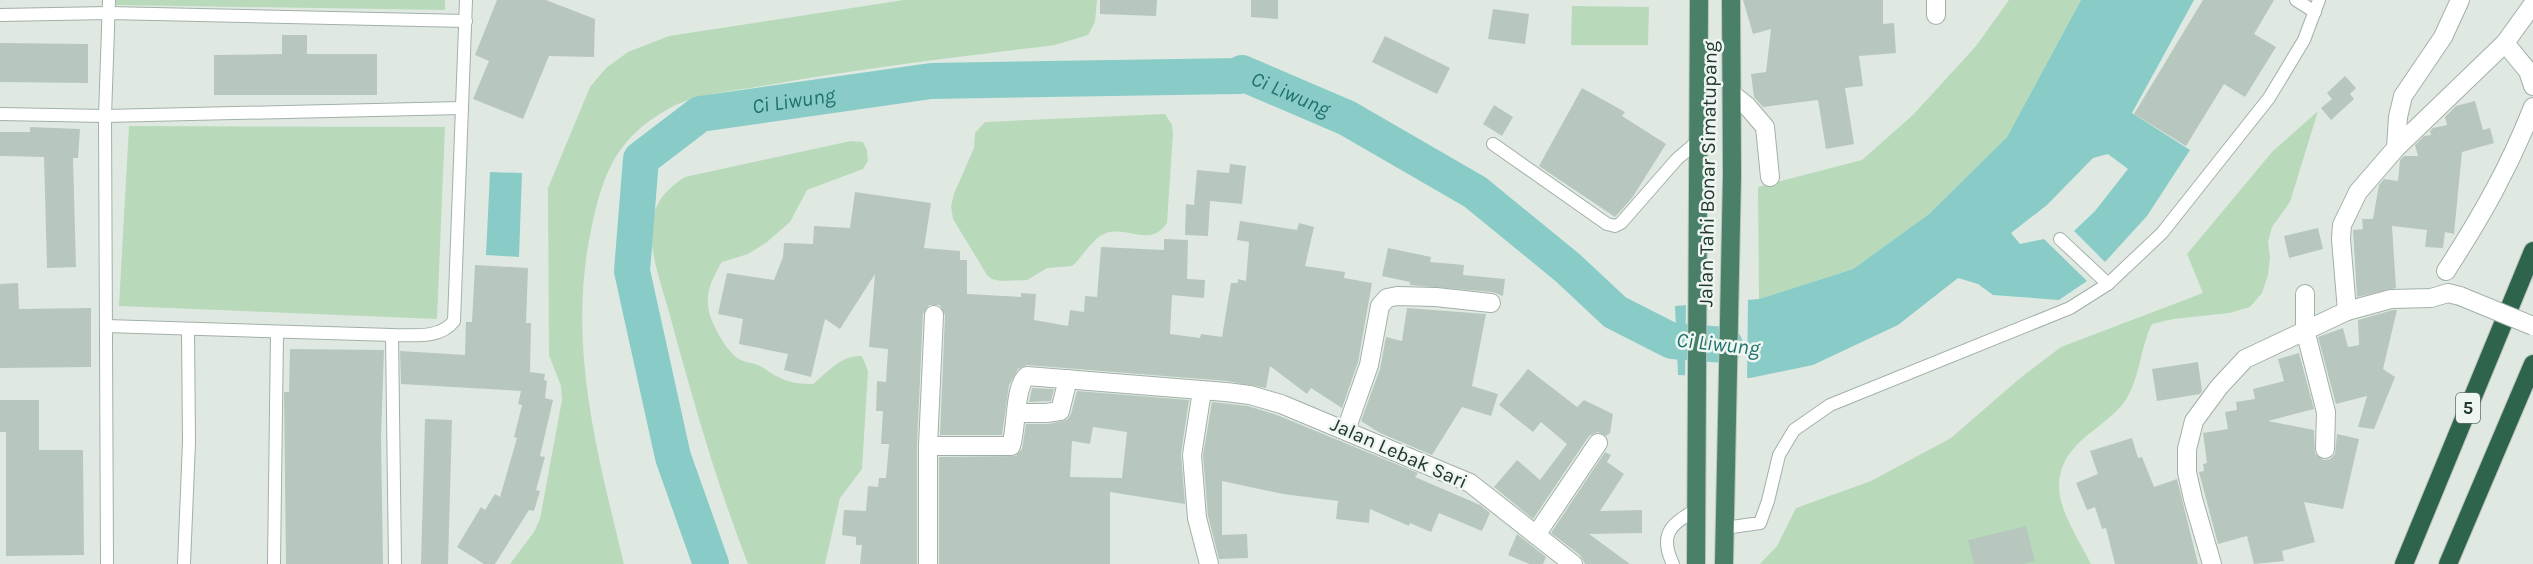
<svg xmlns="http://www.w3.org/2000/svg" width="2533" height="564" font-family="Karla,sans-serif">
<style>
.green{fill:#b8daba}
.water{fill:#89ccc7}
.pier{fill:#dfe9e2}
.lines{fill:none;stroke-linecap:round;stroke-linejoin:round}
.river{stroke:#89ccc7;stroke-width:36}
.building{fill:#b7c7bd;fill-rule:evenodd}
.service-casing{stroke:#a2b0a8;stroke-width:14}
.minor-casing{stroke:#a2b0a8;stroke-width:20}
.trunk-casing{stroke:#bcc3c0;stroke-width:20}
.motorway-casing{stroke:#bcc3c0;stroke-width:20}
.service{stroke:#fff;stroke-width:12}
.minor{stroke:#fff;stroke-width:18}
.trunk{stroke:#4a8067;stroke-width:18}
.motorway{stroke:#2e634c;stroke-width:18}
.minor-bridge-casing{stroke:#a2b0a8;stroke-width:20;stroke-linecap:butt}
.minor-bridge{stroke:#fff;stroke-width:18}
.labels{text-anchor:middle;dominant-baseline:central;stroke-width:5;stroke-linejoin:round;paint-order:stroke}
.shield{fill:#eff6f1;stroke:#5f7168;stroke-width:1.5}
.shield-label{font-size:18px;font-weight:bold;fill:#21382d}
.street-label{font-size:20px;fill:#21382d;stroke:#eff6f1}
.water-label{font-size:21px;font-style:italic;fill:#1f716b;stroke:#eff6f1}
</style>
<rect width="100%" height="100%" fill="#dfe9e2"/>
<!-- green -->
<g class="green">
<polygon points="116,0 445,0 445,10 116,5"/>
<path d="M 904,0 L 1097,0 L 1095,22 L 1088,35 L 1055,45 C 959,57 864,68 769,85 C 736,91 697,93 668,109 C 615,139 603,174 591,230 C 567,345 597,452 624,564 L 510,564 L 534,532 L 540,519 L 562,400 L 561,386 L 549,355 L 548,188 L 590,87 L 606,68 L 628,52 L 669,36 Z"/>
<polygon points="2009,0 2081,0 2007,137 1929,214 1853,269 1759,299 1758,187 1862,160 1913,115 1976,46"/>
<polygon points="1572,6 1649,7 1648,45 1571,45"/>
<path d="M 2318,111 L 2290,202 L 2272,227 L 2268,242 L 2270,258 L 2268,275 L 2262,293 L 2250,307 L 2229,313 L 2173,319 L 2152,324 C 2140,348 2140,379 2125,401 C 2117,413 2096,428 2084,438 C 2036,480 2068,519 2091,564 L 1760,564 L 1777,546 L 1796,508 L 1871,481 L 1951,438 L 2019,379 L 2061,347 L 2203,293 L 2187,254 L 2272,152 Z"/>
<path d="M 1165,114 L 1172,125 L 1173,133 L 1167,223 C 1150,248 1129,226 1106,233 C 1092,238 1083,257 1072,266 L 1047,268 L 1027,280 L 1001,281 L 992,279 L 987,275 L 953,219 L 951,206 L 954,194 L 974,148 L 975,133 L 985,122 Z"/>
<polygon points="129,126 445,127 437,319 119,306"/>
<path d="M 851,141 L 863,142 L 867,150 L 868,161 L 863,169 L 807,190 L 790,222 L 767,242 L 748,254 L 722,262 C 704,291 703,307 719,335 C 724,344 729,351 736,357 C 743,363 754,362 762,367 C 781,380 790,384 813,384 C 829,371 841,355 862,356 L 868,371 L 862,469 L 840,498 L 825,564 L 748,564 C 716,482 692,397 669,312 C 662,287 648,249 652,223 C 655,201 667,189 685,177 Z"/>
</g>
<!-- water -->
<g class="water">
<polygon points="2081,0 2194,0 2132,113 2190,150 2147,216 2105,262 2074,231 2095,211 2128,169 2108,154 2093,158 2047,205 2011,233 2020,244 2044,239 2087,281 2059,300 1993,295 1978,284 1958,278 1898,325 1813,365 1750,378 1678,375 1675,306 1759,299 1853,269 1929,214 2007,137"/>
<polygon points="490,172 522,173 519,257 486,255"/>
</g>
<!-- pier -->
<polygon class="pier" points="1748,297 1747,381 1685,378 1686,302"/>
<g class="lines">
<!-- river -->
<path class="river" id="s1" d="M 711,564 L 673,457 L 632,271 L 641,159 L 700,114 L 931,81 L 1239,76 L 1242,73 L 1347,118 L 1475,192 L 1568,268 L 1615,312 L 1672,341 L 1725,345"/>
</g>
<!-- building -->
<g class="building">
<polygon points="497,0 546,0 595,19 594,57 549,56 523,119 473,99 489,61 475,55"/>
<polygon points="1100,0 1157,0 1156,16 1100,14"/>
<polygon points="1251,0 1278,0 1278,19 1251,17"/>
<polygon points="1743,0 1883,0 1883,24 1894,23 1896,53 1859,56 1863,86 1845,88 1854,144 1826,149 1818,100 1763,107 1754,97 1751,74 1766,72 1771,29 1753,34"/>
<polygon points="2203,0 2274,0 2254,34 2276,47 2245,97 2224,84 2186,146 2134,114"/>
<polygon points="1493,9 1529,14 1525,44 1488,39"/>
<polygon points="282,35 307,35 307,54 377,54 377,95 214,95 214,55 282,54"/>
<polygon points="1385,36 1450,68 1437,94 1372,62"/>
<polygon points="0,43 88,44 88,83 0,82"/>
<polygon points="2345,76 2356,88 2350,94 2354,99 2331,120 2321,108 2332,99 2327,93"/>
<polygon points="1582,88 1625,112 1622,116 1666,144 1632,198 1615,217 1539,166"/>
<polygon points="2475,101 2483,130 2490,128 2494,143 2462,152 2454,234 2445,232 2443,248 2425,247 2427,230 2392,226 2396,288 2357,297 2353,230 2363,229 2362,219 2373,219 2379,185 2384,179 2398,181 2400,160 2404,156 2418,156 2415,145 2424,136 2431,135 2430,131 2433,128 2447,125 2445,117 2456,106"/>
<polygon points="1494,105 1513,117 1502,136 1483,124"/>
<polygon points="30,127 80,129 78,158 73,158 76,267 47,268 44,157 0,156 0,132 30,132"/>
<polygon points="1230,164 1246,166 1242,204 1210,201 1208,236 1185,235 1186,204 1194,205 1197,170 1229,173"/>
<polygon points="855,192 931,203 924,248 960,251 960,260 967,260 967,294 1021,297 1021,293 1036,294 1034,320 1068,326 1070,310 1084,312 1085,296 1097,297 1101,247 1164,250 1164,239 1188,240 1187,279 1205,280 1204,298 1172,295 1170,334 1200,338 1201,334 1222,337 1231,283 1238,283 1238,279 1246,281 1249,242 1237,240 1240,221 1297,230 1299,223 1314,227 1305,266 1345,272 1344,278 1372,283 1358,362 1342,408 1311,388 1307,394 1270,366 1266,388 1227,381 1027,365 1018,369 1009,385 1002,435 940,435 945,315 940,305 929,305 923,314 917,445 917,564 860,564 862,545 856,545 856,537 842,535 844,510 866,511 868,486 878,487 879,478 886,478 889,444 881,444 883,411 876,411 877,381 886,382 888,349 869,347 875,274 840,329 825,319 811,377 784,370 788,354 739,344 743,319 718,314 727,273 774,280 783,257 784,243 813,244 814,226 850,228"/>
<polygon points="2318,228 2323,249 2289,258 2284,236"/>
<polygon points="1388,248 1431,257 1430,262 1464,265 1463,275 1505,279 1503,296 1492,292 1410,285 1410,282 1382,276"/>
<polygon points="475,265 528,268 526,323 531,323 530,372 545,374 544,380 547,381 545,398 553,400 540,456 545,457 536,490 540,491 534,511 529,510 495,564 484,564 457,547 481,507 485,510 495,494 500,497 517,438 514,437 522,405 518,404 521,391 401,384 400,351 465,355 466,322 472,322"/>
<polygon points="18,283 19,309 91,308 91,367 0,368 0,284"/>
<polygon points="1407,308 1486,314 1472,386 1498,394 1491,416 1462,407 1432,455 1380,433 1361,421 1380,369 1386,337 1402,341"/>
<polygon points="2393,310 2397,310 2383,369 2395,377 2374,429 2358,427 2367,396 2336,404 2318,337 2343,328 2348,347 2359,345 2358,320"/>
<polygon points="290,349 384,350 381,437 383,564 286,564 284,392 289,392"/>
<polygon points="2299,353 2314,409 2268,421 2314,430 2315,454 2324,460 2330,459 2335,454 2337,434 2359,439 2343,509 2304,502 2315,542 2282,551 2284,561 2254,564 2247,536 2218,544 2199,472 2204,471 2203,464 2207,463 2203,433 2228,429 2225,412 2237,410 2236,402 2255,399 2253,389 2284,381 2278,359"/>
<polygon points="2198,362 2202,391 2200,394 2157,401 2152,369"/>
<polygon points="1528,369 1577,407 1584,400 1613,414 1610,433 1606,436 1598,432 1589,436 1533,519 1494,487 1517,460 1540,480 1567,444 1541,422 1533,432 1499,405"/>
<polygon points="1032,388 1054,389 1051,401 1029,402"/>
<path d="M 1077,391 L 1189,400 L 1181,454 L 1185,504 L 1110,492 L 1110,564 L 939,564 L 939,457 L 1016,456 L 1022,449 L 1026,424 L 1048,424 L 1067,420 L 1071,414 ZM 1093,427 L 1127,432 L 1122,478 L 1070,477 L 1072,441 L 1090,444 Z"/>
<polygon points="0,400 39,400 39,450 83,450 84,555 6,556 6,432 0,432"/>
<polygon points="1212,402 1248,406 1277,415 1418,473 1415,477 1480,505 1490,513 1482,531 1439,513 1431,532 1410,523 1409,526 1370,509 1369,523 1336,519 1338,501 1283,494 1222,481 1222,535 1247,534 1248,558 1219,559 1208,516 1203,455"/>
<polygon points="425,419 452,420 448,564 421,564"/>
<polygon points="2132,438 2138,458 2142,457 2154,487 2177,479 2198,564 2115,564 2106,528 2102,529 2095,507 2087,510 2076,483 2098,474 2090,451"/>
<polygon points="1605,452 1611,455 1607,462 1624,474 1600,511 1642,510 1642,533 1589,534 1630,564 1585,564 1580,555 1551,533"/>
<polygon points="2026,526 2035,561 2023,564 1974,564 1968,540"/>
<polygon points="1517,534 1546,557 1543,564 1529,564 1508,555"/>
</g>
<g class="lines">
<defs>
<g id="service">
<polyline points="2296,0 2315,12"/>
<polyline points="0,15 109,13 466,21"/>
<polyline points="0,114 105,116 462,108"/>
<polyline points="1493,144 1607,224 1615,226 1621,223 1677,159 1698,141"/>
<polyline points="2060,239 2108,284"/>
<path d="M 106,326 L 392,335 C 414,335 440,339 454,321 L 466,0"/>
<polyline points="392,335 395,564"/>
<polyline points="1725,528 1760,523 1768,501 1779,455 1794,430 1830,405 2070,308 2108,284 2162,233 2269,98 2304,40 2319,0"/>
<polyline points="107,564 105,116 109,0"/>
<polyline points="184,564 189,442 188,330"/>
<polyline points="274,564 277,332"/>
<path d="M 1673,564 C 1658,533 1672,524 1697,509"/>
</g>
<g id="minor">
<polyline points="1936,0 1936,15"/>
<polyline points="2505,43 2528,71 2533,86"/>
<polyline points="1732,94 1747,106 1765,127 1770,177"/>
<polyline points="2396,148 2398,117 2403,96 2443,37 2460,0"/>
<path d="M 2446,271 C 2481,217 2509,168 2533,107"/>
<polyline points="2305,294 2305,330 2326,412 2325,449"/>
<polyline points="2347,311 2341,239 2342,225 2358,192 2396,148 2505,43 2533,4"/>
<polyline points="1202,391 1192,455 1197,518 1209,564"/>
<polyline points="1017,413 1046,413 1060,411 1068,379"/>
<polyline points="1346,430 1369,365 1380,306 1387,298 1397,296 1436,297 1491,303"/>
<polyline points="928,446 934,315"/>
<polyline points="1536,535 1598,443"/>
<path d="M 928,564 L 928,446 L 1011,446 C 1017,428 1014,386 1027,376 L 1226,392 L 1250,395 L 1281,404 L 1470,483 L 1573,564"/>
<polyline points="2212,564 2193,499 2187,472 2187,449 2194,421 2219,387 2245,359 2347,311 2391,299 2431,298 2448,293 2460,296"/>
</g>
<g id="trunk">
<polyline points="1696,564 1699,0"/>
<polyline points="1724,564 1732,175 1731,0"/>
</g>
<g id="motorway">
<polyline points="2404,564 2533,251"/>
<polyline points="2448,564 2533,364"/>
</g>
</defs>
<!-- service casing -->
<use href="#service" class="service-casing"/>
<!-- minor casing -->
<use href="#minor" class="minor-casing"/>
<!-- trunk casing -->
<use href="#trunk" class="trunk-casing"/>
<!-- motorway casing -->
<use href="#motorway" class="motorway-casing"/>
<!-- service -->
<use href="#service" class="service"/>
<!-- minor -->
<use href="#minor" class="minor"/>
<!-- trunk -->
<use href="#trunk" class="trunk"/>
<!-- motorway -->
<use href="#motorway" class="motorway"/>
<defs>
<polyline id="minor-bridge" points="2460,296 2533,326"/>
</defs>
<!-- minor-bridge casing -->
<use href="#minor-bridge" class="minor-bridge-casing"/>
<!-- minor-bridge -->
<use href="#minor-bridge" class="minor-bridge"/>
</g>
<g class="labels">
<!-- shield labels -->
<rect class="shield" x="2456" y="393" width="24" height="30" rx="4.5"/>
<g class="shield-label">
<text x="2468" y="408">5</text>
</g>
<!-- street labels -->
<g class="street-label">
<text transform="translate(1708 174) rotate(-89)">Jalan Tahi Bonar Simatupang</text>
<text transform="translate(1399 453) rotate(24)">Jalan Lebak Sari</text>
</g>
<!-- water labels -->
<g class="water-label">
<text stroke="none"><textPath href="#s1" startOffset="1089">Ci Liwung</textPath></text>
<text stroke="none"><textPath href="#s1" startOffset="585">Ci Liwung</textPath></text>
<text transform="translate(1718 344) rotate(6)">Ci Liwung</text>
</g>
</g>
</svg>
